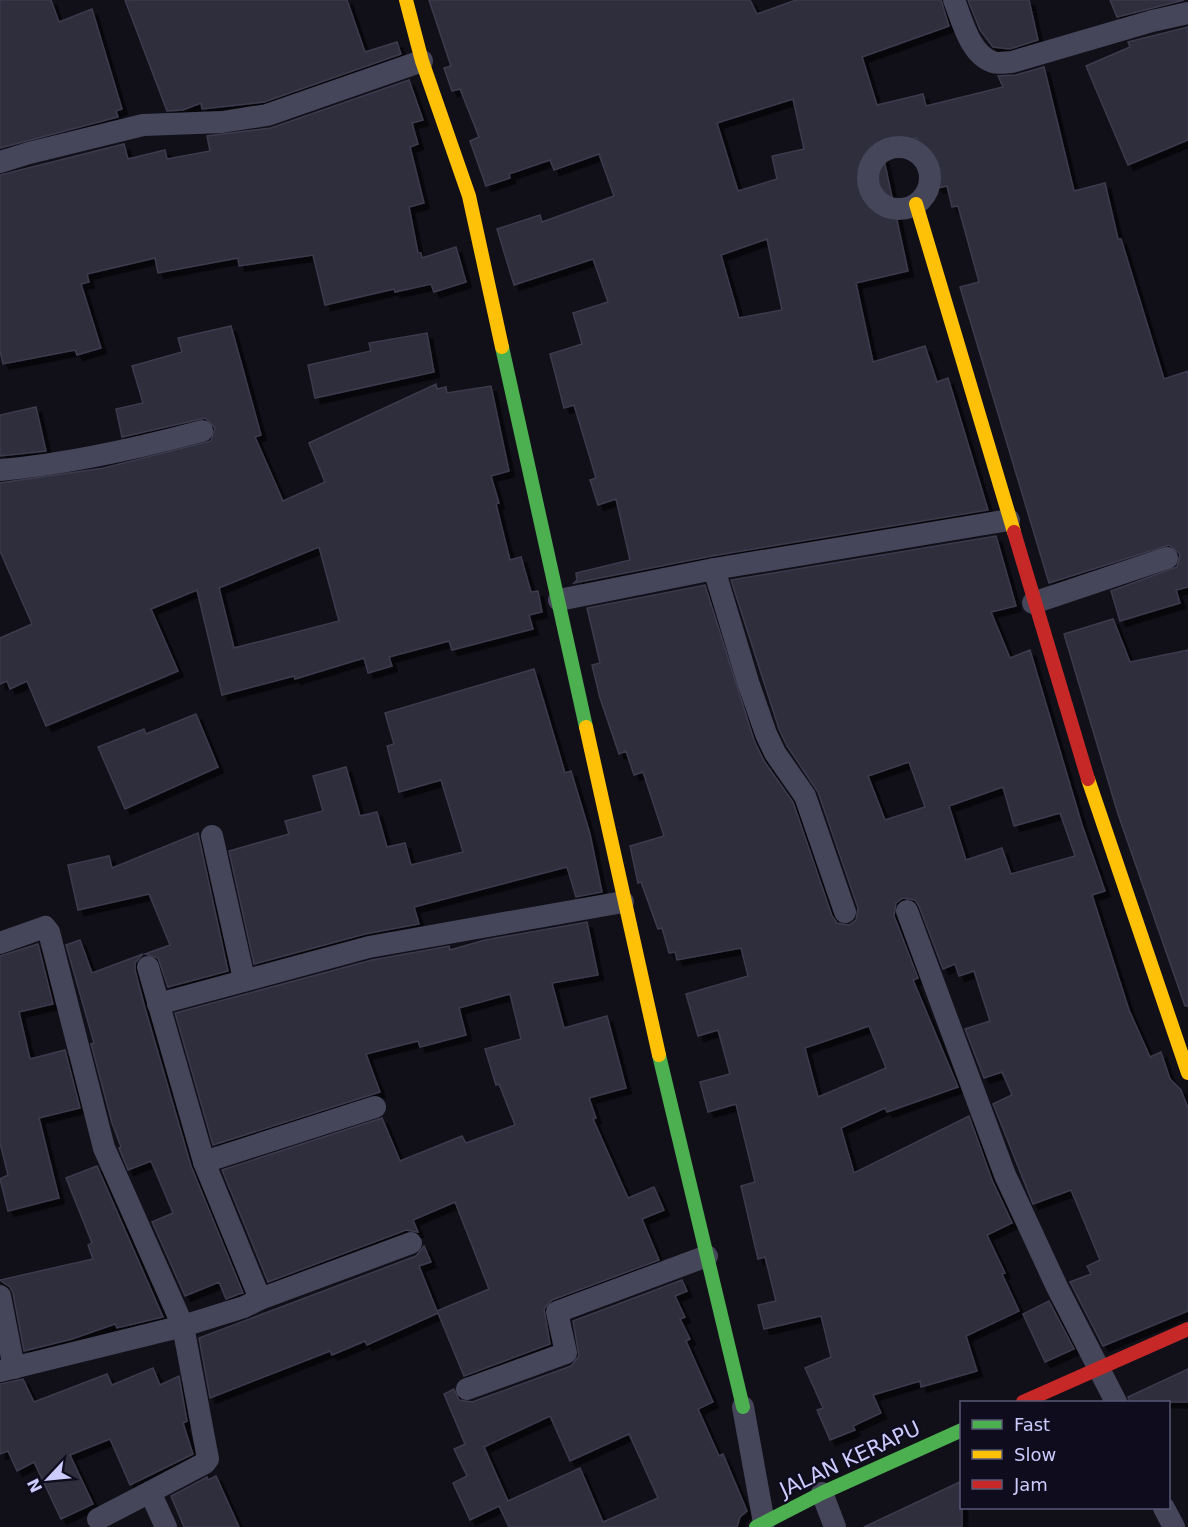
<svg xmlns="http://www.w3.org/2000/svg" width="1188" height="1527" font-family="'DejaVu Sans',sans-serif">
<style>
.building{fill:#2e2e3c;stroke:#3c3a4d;stroke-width:1.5;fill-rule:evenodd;filter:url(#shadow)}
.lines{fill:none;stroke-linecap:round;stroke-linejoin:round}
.street{stroke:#45465a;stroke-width:22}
.fast{stroke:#4caf50;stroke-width:14}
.slow{stroke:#ffc107;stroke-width:14}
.jam{stroke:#c62828;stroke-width:14}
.labels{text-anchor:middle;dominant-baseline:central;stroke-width:5;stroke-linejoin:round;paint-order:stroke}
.street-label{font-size:21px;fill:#cccbfd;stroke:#0e0c1d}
</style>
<defs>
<filter id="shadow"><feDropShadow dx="5.5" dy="5.5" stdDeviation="0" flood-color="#0009"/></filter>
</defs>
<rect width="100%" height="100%" fill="#111019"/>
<!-- building -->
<g class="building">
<polygon points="0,0 51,0 59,22 92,9 122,109 116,111 118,117 0,148"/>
<polygon points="125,0 347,0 365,52 397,42 401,54 264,102 202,109 201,103 183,110 167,111"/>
<path d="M 429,0 L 750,0 L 757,14 L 796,0 L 941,0 L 949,26 L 862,57 L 877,105 L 923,94 L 926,106 L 1003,87 L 998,76 L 1016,75 L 1044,67 L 1074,191 L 1105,183 L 1118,239 L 1121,239 L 1164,379 L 1188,371 L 1188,587 L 1176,590 L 1180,603 L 1120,621 L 1111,591 L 1177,567 L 1180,554 L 1169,545 L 1049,583 L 960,287 L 979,282 L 958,206 L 952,207 L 947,186 L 938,188 L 937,184 L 929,187 L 917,138 L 881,146 L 908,271 L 856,283 L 873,362 L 925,346 L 937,382 L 948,378 L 988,510 L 712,556 L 574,583 L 577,580 L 576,573 L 630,560 L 616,499 L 598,505 L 590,480 L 596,478 L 574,405 L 564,408 L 550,354 L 582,344 L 573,313 L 608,302 L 593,259 L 514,285 L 497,229 L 540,215 L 542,222 L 614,196 L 599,154 L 554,170 L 550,160 L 509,174 L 510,178 L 486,186 L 470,141 L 479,137 L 460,89 L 452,91 L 444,68 L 451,66 ZM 793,99 L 804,149 L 772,156 L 777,179 L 738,191 L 717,123 ZM 767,239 L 782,310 L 739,318 L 721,255 Z"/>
<polygon points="968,0 1029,0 1038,40 1010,49 993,47 980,30"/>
<polygon points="1110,0 1184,0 1117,17"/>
<polygon points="1188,27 1188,140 1128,165 1086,66 1130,47 1128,42"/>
<polygon points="409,80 423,120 412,123 418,144 410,147 424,203 409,207 418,253 421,253 422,258 456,247 466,282 434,292 431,284 395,292 394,289 325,305 313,255 239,266 238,258 158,273 155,258 87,274 89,282 81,284 101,348 77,355 75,350 3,364 0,351 0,175 124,144 128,159 165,150 167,159 210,151 207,136 271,128"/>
<path d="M 231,326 L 261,435 L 255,437 L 283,501 L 325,482 L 309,443 L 436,384 L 437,389 L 446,387 L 447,393 L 491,386 L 509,471 L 491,476 L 499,503 L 496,504 L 510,560 L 521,557 L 531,592 L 538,591 L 542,612 L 529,615 L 533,629 L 452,650 L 449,641 L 389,657 L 392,666 L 368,673 L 364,658 L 295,679 L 294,676 L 222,695 L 197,590 L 151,609 L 178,671 L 46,726 L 27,681 L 10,689 L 7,681 L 0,684 L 0,638 L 32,624 L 0,551 L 0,483 L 104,468 L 211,441 L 215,428 L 205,418 L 122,437 L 116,409 L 143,403 L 132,366 L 182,352 L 178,338 ZM 319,547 L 339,621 L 234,648 L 219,588 Z"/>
<polygon points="427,333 434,372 315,398 308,365 371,351 369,343"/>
<polygon points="36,407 46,451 0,456 0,415"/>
<path d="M 996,536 L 1016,606 L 991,612 L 1010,658 L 1030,650 L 1082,825 L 1105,891 L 1092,895 L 1129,1010 L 1150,1057 L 1161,1052 L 1170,1079 L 1181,1090 L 1188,1108 L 1188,1311 L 1103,1346 L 1070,1282 L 1091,1274 L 1087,1266 L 1100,1260 L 1071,1190 L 1033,1204 L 993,1104 L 1012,1095 L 1002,1072 L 984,1078 L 965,1029 L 990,1021 L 974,971 L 959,976 L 955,964 L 943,969 L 919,906 L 915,900 L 903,898 L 896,903 L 894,916 L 918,978 L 913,980 L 958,1087 L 887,1112 L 885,1108 L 841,1128 L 854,1173 L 969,1116 L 992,1180 L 1012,1223 L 987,1235 L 1005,1273 L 1002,1274 L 1019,1311 L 966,1336 L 977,1371 L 921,1387 L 920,1381 L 873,1395 L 881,1413 L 853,1426 L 855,1430 L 830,1440 L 817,1410 L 823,1408 L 805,1368 L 831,1357 L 821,1316 L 764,1329 L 758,1305 L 776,1301 L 765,1257 L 758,1259 L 741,1186 L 755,1182 L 736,1104 L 708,1112 L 700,1082 L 730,1074 L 718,1030 L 698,1036 L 686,994 L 748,976 L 741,948 L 677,960 L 675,952 L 669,953 L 662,928 L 658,929 L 641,882 L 638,883 L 630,846 L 664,836 L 643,772 L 634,775 L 626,751 L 619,754 L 600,698 L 592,665 L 600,663 L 587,608 L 705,585 L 754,740 L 764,761 L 793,802 L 832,916 L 837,923 L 849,925 L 856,920 L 858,908 L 818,792 L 787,746 L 779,729 L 731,580 ZM 909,762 L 925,807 L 885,820 L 868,776 ZM 1003,787 L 1014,826 L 1060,813 L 1075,856 L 1011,874 L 1002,848 L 966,860 L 949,806 ZM 869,1026 L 886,1068 L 818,1097 L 805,1048 Z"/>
<polygon points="1113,619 1130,662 1188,650 1188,1006 1185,1006 1118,814 1064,634"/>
<polygon points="534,669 565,773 571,771 590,834 602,892 576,897 567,867 414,907 419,924 365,934 254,964 229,851 289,834 285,821 323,811 313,776 346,767 360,816 377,812 387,847 405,843 411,865 463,852 441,780 399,792 387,746 394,744 385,713"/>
<polygon points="196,714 218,767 125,809 98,747 144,729 146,734"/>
<polygon points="198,833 228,971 168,987 158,958 145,954 170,945 149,894 78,910 68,865 109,856 112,868"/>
<polygon points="587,922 598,975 552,983 564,1028 607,1016 626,1088 589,1098 596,1118 593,1119 628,1198 654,1187 664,1210 642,1219 659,1260 552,1300 544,1309 550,1344 464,1376 438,1313 367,1345 365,1341 332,1355 330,1351 210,1398 199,1338 416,1256 424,1246 431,1262 419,1266 437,1311 489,1289 455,1202 413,1220 418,1232 406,1230 268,1282 222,1170 382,1118 400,1161 462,1136 466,1143 515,1125 499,1084 496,1085 485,1049 521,1039 510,994 459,1008 466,1035 420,1047 418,1041 366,1054 380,1092 213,1145 175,1013 372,960 449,946 450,950 485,940"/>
<polygon points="80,940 92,973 143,954 135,963 135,970 145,1008 191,1166 243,1293 239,1294 226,1299 219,1282 185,1296 152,1222 173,1213 151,1161 128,1170 119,1148 121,1147 112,1123 91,1044 94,1043 66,945"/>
<polygon points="38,944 53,1004 19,1012 30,1059 65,1050 80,1108 39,1118 59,1198 8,1211 0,1179 8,1175 0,1143 0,956"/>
<polygon points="97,1166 163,1317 117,1328 115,1324 72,1339 24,1351 13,1293 10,1287 0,1280 93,1259 88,1245 92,1243 66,1178"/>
<path d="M 682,1280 L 687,1291 L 675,1296 L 685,1317 L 680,1319 L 690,1339 L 686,1341 L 713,1402 L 698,1409 L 719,1456 L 723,1454 L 747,1511 L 740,1517 L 737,1527 L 509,1527 L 499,1506 L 470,1520 L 453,1483 L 467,1476 L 454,1449 L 465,1444 L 444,1394 L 454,1389 L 459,1400 L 472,1402 L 571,1366 L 579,1356 L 573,1321 ZM 550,1416 L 570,1461 L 629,1434 L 658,1498 L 603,1522 L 580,1468 L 508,1501 L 484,1447 Z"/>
<polygon points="1049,1301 1074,1349 1045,1362 1023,1314"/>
<polygon points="153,1368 160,1385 179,1376 187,1421 183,1423 193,1454 130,1485 110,1439 70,1455 93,1504 61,1519 34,1462 17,1471 8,1451 0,1454 0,1384 23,1379 34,1402 107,1374 112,1385"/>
<polygon points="1188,1369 1188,1402 1129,1402 1128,1397"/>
<polygon points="216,1476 239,1527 184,1527 171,1496 207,1477 208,1480"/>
<polygon points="962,1481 962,1527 864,1527"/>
</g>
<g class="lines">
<!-- street -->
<g class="street">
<path d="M 954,0 C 962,20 970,55 993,62 C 998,64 1006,62 1012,62 L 1152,21 L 1188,13"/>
<circle cx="899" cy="178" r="31"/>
<polyline points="0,162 29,153 143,125 222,122 267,115 422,61"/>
<path d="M 0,470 C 69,464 135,449 202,431"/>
<polyline points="714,569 748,682 766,734 775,753 805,796 845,912"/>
<polyline points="559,600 714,569 1009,520"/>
<polyline points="1033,603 1167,558"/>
<polyline points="212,836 244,979"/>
<polyline points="907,911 1005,1175 1057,1287 1116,1402"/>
<polyline points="0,943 45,927 49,932 104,1148 183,1326 208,1459 205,1463 150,1492 166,1527"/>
<polyline points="158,1004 369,947 623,902"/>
<polyline points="204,1162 375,1107"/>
<polyline points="0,1296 14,1368"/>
<polyline points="260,1299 411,1243"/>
<polyline points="0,1371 183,1326 244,1307 260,1299 204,1162 148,967"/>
<polyline points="467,1389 566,1353 557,1312 707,1256"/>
<polyline points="743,1407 764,1523"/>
<polyline points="822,1493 835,1527"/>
<polyline points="1164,1508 1174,1527"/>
<polyline points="98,1519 150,1492"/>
</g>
<!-- fast -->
<g class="fast">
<polyline points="502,347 586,727"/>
<polyline points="659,1055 743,1407"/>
<polyline points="756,1527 822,1493 962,1430"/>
</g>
<!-- slow -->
<g class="slow">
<polyline points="406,0 422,61 469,196 502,347"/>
<polyline points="916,204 1014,532"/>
<polyline points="586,727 659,1055"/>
<polyline points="1088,779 1188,1073"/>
</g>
<!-- jam -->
<g class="jam">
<polyline points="1014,532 1088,779"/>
<polyline points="1023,1402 1188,1329"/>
</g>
</g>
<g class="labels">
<!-- street labels -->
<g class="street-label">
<text transform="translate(850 1459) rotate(-25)">JALAN KERAPU</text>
</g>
</g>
<!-- legend -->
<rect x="960" y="1401" width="210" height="108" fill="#0e0c1d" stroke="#5a5877" stroke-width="1.5"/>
<rect x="972" y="1420" width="30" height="9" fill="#4caf50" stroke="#5a5877" stroke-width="1.5"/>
<text x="1014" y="1431" font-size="18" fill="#cccbfd">Fast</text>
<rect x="972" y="1450" width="30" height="9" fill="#ffc107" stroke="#5a5877" stroke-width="1.5"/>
<text x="1014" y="1461" font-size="18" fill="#cccbfd">Slow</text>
<rect x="972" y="1480" width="30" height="9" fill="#c62828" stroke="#5a5877" stroke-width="1.5"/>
<text x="1014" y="1491" font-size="18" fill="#cccbfd">Jam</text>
<!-- north arrow -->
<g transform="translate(48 1479) rotate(244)" stroke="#0e0c1d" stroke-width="4.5" paint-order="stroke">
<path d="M0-4.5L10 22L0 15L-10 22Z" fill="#cccbfd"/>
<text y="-9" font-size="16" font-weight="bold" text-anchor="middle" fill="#cccbfd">N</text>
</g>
</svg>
